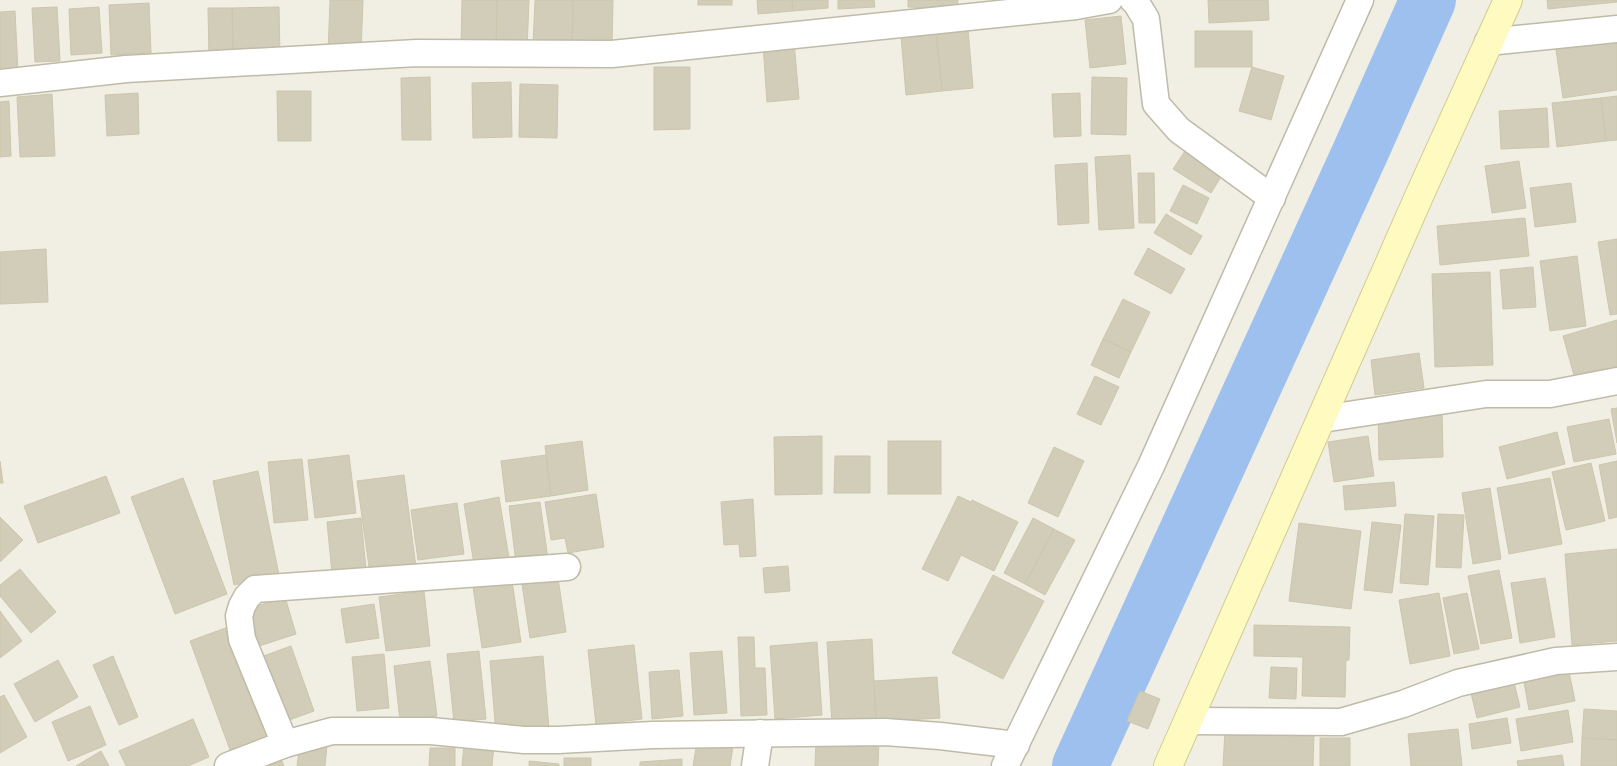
<svg xmlns="http://www.w3.org/2000/svg" width="1617" height="766" font-family="Roboto,sans-serif">
<style>
.lines{fill:none;stroke-linecap:round;stroke-linejoin:round}
.river{stroke:#9ec0ef;stroke-width:56}
.building{fill:#d2cdb8;stroke:#cdc6ac}
.street-casing{stroke:#bfbba8;stroke-width:29}
.secondary-casing{stroke:#d1cb92;stroke-width:30}
.street{stroke:#fff;stroke-width:26}
.secondary{stroke:#fefac0;stroke-width:28}
</style>
<rect width="100%" height="100%" fill="#f1efe3"/>
<g class="lines">
<!-- river -->
<polyline class="river" points="1080,766 1359,155 1428,0"/>
</g>
<!-- building -->
<g class="building">
<polygon points="330,0 363,0 361,53 328,52"/>
<polygon points="462,0 497,0 496,49 461,48"/>
<polygon points="497,0 529,0 527,50 496,49"/>
<polygon points="535,0 573,0 572,46 533,45"/>
<polygon points="573,0 613,0 612,47 572,46"/>
<rect x="698" y="0" width="34" height="5"/>
<polygon points="757,0 792,0 793,11 758,14"/>
<polygon points="792,0 828,0 828,8 793,11"/>
<polygon points="838,0 874,0 875,7 838,9"/>
<polygon points="908,0 958,0 957,9 908,7"/>
<polygon points="1208,0 1268,0 1269,20 1209,23"/>
<polygon points="1547,0 1617,0 1617,2 1548,9"/>
<polygon points="149,3 151,53 111,55 109,5"/>
<polygon points="57,7 60,61 35,62 32,8"/>
<polygon points="99,7 102,53 71,55 69,9"/>
<polygon points="279,7 280,56 233,56 232,8"/>
<polygon points="208,8 232,8 233,56 209,57"/>
<polygon points="15,11 18,72 0,73 0,12"/>
<polygon points="1121,16 1126,64 1090,68 1085,20"/>
<polygon points="968,29 973,88 942,91 936,32"/>
<rect x="1195" y="31" width="57" height="36"/>
<polygon points="936,32 942,91 906,95 901,36"/>
<polygon points="1617,33 1617,90 1563,98 1555,43"/>
<polygon points="794,42 799,99 767,102 763,45"/>
<polygon points="654,67 690,67 690,129 654,130"/>
<polygon points="1252,67 1284,76 1271,120 1239,111"/>
<polygon points="430,77 431,140 402,140 401,78"/>
<polygon points="1092,77 1127,78 1126,135 1091,134"/>
<polygon points="511,82 512,137 473,138 472,83"/>
<polygon points="520,84 558,85 557,138 519,137"/>
<polygon points="277,91 311,91 311,141 278,141"/>
<polygon points="138,93 139,134 107,136 105,95"/>
<polygon points="1080,93 1081,136 1054,137 1052,94"/>
<polygon points="52,94 55,156 20,157 17,97"/>
<polygon points="1617,96 1617,140 1606,141 1601,98"/>
<polygon points="1601,98 1606,141 1557,147 1552,103"/>
<polygon points="9,101 11,156 0,157 0,102"/>
<polygon points="1547,108 1549,147 1501,149 1499,111"/>
<polygon points="1187,148 1224,172 1211,193 1173,169"/>
<polygon points="1130,155 1134,228 1099,230 1095,157"/>
<polygon points="1519,161 1526,208 1492,213 1485,166"/>
<polygon points="1087,163 1089,223 1058,225 1055,165"/>
<polygon points="1138,173 1154,173 1155,223 1139,223"/>
<polygon points="1571,183 1576,222 1535,227 1530,188"/>
<polygon points="1183,185 1209,198 1197,224 1170,211"/>
<polygon points="1166,214 1202,236 1191,255 1154,233"/>
<polygon points="1525,218 1529,256 1440,265 1437,226"/>
<polygon points="1617,239 1617,314 1610,315 1598,242"/>
<polygon points="1148,248 1185,269 1171,294 1134,274"/>
<polygon points="46,249 48,302 0,304 0,252"/>
<polygon points="1577,256 1586,326 1550,331 1540,261"/>
<polygon points="1533,267 1536,307 1503,309 1500,270"/>
<polygon points="1490,272 1493,365 1435,367 1432,274"/>
<polygon points="1123,299 1150,312 1131,352 1103,339"/>
<polygon points="1617,320 1617,374 1577,386 1563,336"/>
<polygon points="1103,339 1131,352 1119,378 1091,365"/>
<polygon points="1419,353 1424,388 1375,395 1371,360"/>
<polygon points="1095,376 1119,387 1101,425 1077,414"/>
<polygon points="1617,408 1617,443 1611,409"/>
<polygon points="1442,411 1443,457 1379,460 1378,413"/>
<polygon points="1609,419 1616,454 1574,462 1567,427"/>
<polygon points="1557,432 1565,464 1507,479 1499,447"/>
<polygon points="822,436 822,494 775,495 774,437"/>
<polygon points="1368,436 1374,476 1334,482 1328,442"/>
<polygon points="582,441 588,490 551,496 545,446"/>
<rect x="888" y="441" width="53" height="53"/>
<polygon points="1054,447 1084,461 1058,517 1028,503"/>
<polygon points="349,455 356,513 315,518 308,460"/>
<polygon points="546,455 551,496 506,502 501,461"/>
<polygon points="835,456 870,456 870,493 834,493"/>
<polygon points="302,459 308,520 274,523 268,462"/>
<polygon points="0,461 3,483 0,483"/>
<polygon points="1617,461 1617,517 1609,519 1599,465"/>
<polygon points="1591,463 1605,521 1566,530 1552,472"/>
<polygon points="258,471 279,575 234,585 213,481"/>
<polygon points="404,475 416,567 370,574 357,481"/>
<polygon points="106,476 120,513 38,543 24,506"/>
<polygon points="183,478 227,594 175,614 131,497"/>
<polygon points="1550,478 1562,544 1509,554 1497,488"/>
<polygon points="1394,482 1396,506 1345,510 1343,486"/>
<polygon points="1490,488 1501,559 1473,564 1462,493"/>
<polygon points="596,494 604,547 568,553 565,538 551,540 545,502"/>
<polygon points="958,496 971,502 972,500 1018,522 994,571 961,555 948,581 922,569"/>
<polygon points="499,497 509,558 474,564 464,504"/>
<polygon points="753,499 756,556 740,557 739,544 724,545 721,502"/>
<polygon points="540,502 548,559 516,563 509,506"/>
<polygon points="457,503 464,554 418,560 411,510"/>
<polygon points="1405,514 1434,516 1428,585 1400,583"/>
<polygon points="1438,514 1464,515 1461,568 1436,567"/>
<polygon points="0,517 23,540 0,562"/>
<polygon points="361,518 366,569 332,573 327,522"/>
<polygon points="1033,518 1054,529 1025,584 1004,573"/>
<polygon points="1372,522 1401,525 1392,593 1364,590"/>
<polygon points="1299,523 1361,531 1351,609 1289,601"/>
<polygon points="1054,529 1075,540 1045,595 1025,584"/>
<polygon points="1617,549 1617,641 1572,645 1565,554"/>
<polygon points="788,566 790,591 765,593 763,568"/>
<polygon points="20,569 56,612 31,633 0,596 0,585"/>
<polygon points="1499,570 1512,638 1481,644 1468,576"/>
<polygon points="993,575 1044,601 1003,679 952,653"/>
<polygon points="558,578 566,632 530,638 522,584"/>
<polygon points="1545,578 1555,637 1520,643 1511,583"/>
<polygon points="512,581 521,642 482,648 473,587"/>
<polygon points="424,591 430,646 386,651 379,597"/>
<polygon points="1439,593 1450,656 1410,664 1399,600"/>
<polygon points="1467,593 1479,649 1454,654 1443,598"/>
<polygon points="285,597 296,634 256,647 245,610"/>
<polygon points="374,604 379,638 346,643 341,609"/>
<polygon points="0,611 22,641 0,658"/>
<polygon points="1254,625 1350,627 1349,660 1346,660 1345,697 1302,696 1303,657 1254,656"/>
<polygon points="231,626 271,736 230,750 190,641"/>
<polygon points="738,637 754,637 755,668 765,668 767,715 741,716"/>
<polygon points="872,639 876,722 832,725 827,642"/>
<polygon points="817,642 822,715 775,719 770,646"/>
<polygon points="634,645 642,719 596,725 588,650"/>
<polygon points="291,646 314,711 281,723 258,658"/>
<polygon points="479,651 486,719 454,722 447,654"/>
<polygon points="722,651 727,713 694,715 690,653"/>
<polygon points="384,654 389,708 357,711 352,657"/>
<polygon points="113,656 138,717 119,725 93,665"/>
<polygon points="543,656 549,729 496,734 490,661"/>
<polygon points="58,660 78,697 35,722 14,684"/>
<polygon points="430,661 437,716 400,721 394,666"/>
<polygon points="1567,662 1575,701 1529,710 1522,671"/>
<polygon points="1271,667 1297,668 1296,699 1269,698"/>
<polygon points="679,670 683,716 652,719 649,672"/>
<polygon points="937,677 940,718 876,722 874,681"/>
<polygon points="1513,678 1520,707 1477,718 1470,689"/>
<polygon points="1140,691 1160,699 1148,729 1127,721"/>
<polygon points="4,695 27,737 0,753 0,697"/>
<polygon points="90,706 106,745 68,761 52,722"/>
<polygon points="1584,709 1617,711 1617,740 1582,738"/>
<polygon points="1568,710 1573,742 1521,751 1516,719"/>
<polygon points="1507,718 1511,743 1472,749 1469,724"/>
<polygon points="193,719 209,757 188,766 126,766 119,751"/>
<polygon points="1458,729 1462,766 1411,766 1408,734"/>
<polygon points="1225,730 1314,734 1313,766 1223,766"/>
<polygon points="816,738 879,740 878,766 815,766"/>
<rect x="1320" y="738" width="30" height="28"/>
<polygon points="1582,738 1617,740 1617,766 1581,766"/>
<polygon points="300,742 327,745 325,766 297,766"/>
<polygon points="697,742 733,747 730,766 693,766"/>
<polygon points="464,744 494,746 492,766 462,766"/>
<polygon points="430,748 455,748 455,766 429,766"/>
<polygon points="101,751 109,766 76,766"/>
<polygon points="1562,755 1564,766 1518,766 1517,761"/>
<rect x="564" y="758" width="27" height="8"/>
<polygon points="682,759 682,766 640,766 640,762"/>
<polygon points="282,761 284,766 267,766"/>
<polygon points="529,761 559,764 559,766 529,766"/>
</g>
<g class="lines">
<defs>
<g id="street">
<polyline points="1133,0 1135,1 1146,19 1156,104 1179,130 1272,198"/>
<polyline points="1488,42 1617,29"/>
<polyline points="0,83 126,69 417,53 612,54 1076,6 1109,0"/>
<polyline points="1322,419 1486,394 1550,394 1617,381"/>
<polyline points="1188,721 1341,722 1403,704 1458,683 1556,661 1617,657"/>
<polyline points="285,744 242,639 239,616 242,606 247,597 255,589 567,567"/>
<polyline points="228,766 285,744 332,731 431,731 524,740 558,740 653,735 885,732 940,736 1016,745"/>
<polyline points="755,766 760,733"/>
<polyline points="1005,766 1151,466 1360,0"/>
</g>
<polyline id="secondary" points="1168,766 1420,194 1508,0"/>
</defs>
<!-- street casing -->
<use href="#street" class="street-casing"/>
<!-- secondary casing -->
<use href="#secondary" class="secondary-casing"/>
<!-- street -->
<use href="#street" class="street"/>
<!-- secondary -->
<use href="#secondary" class="secondary"/>
</g>
</svg>
